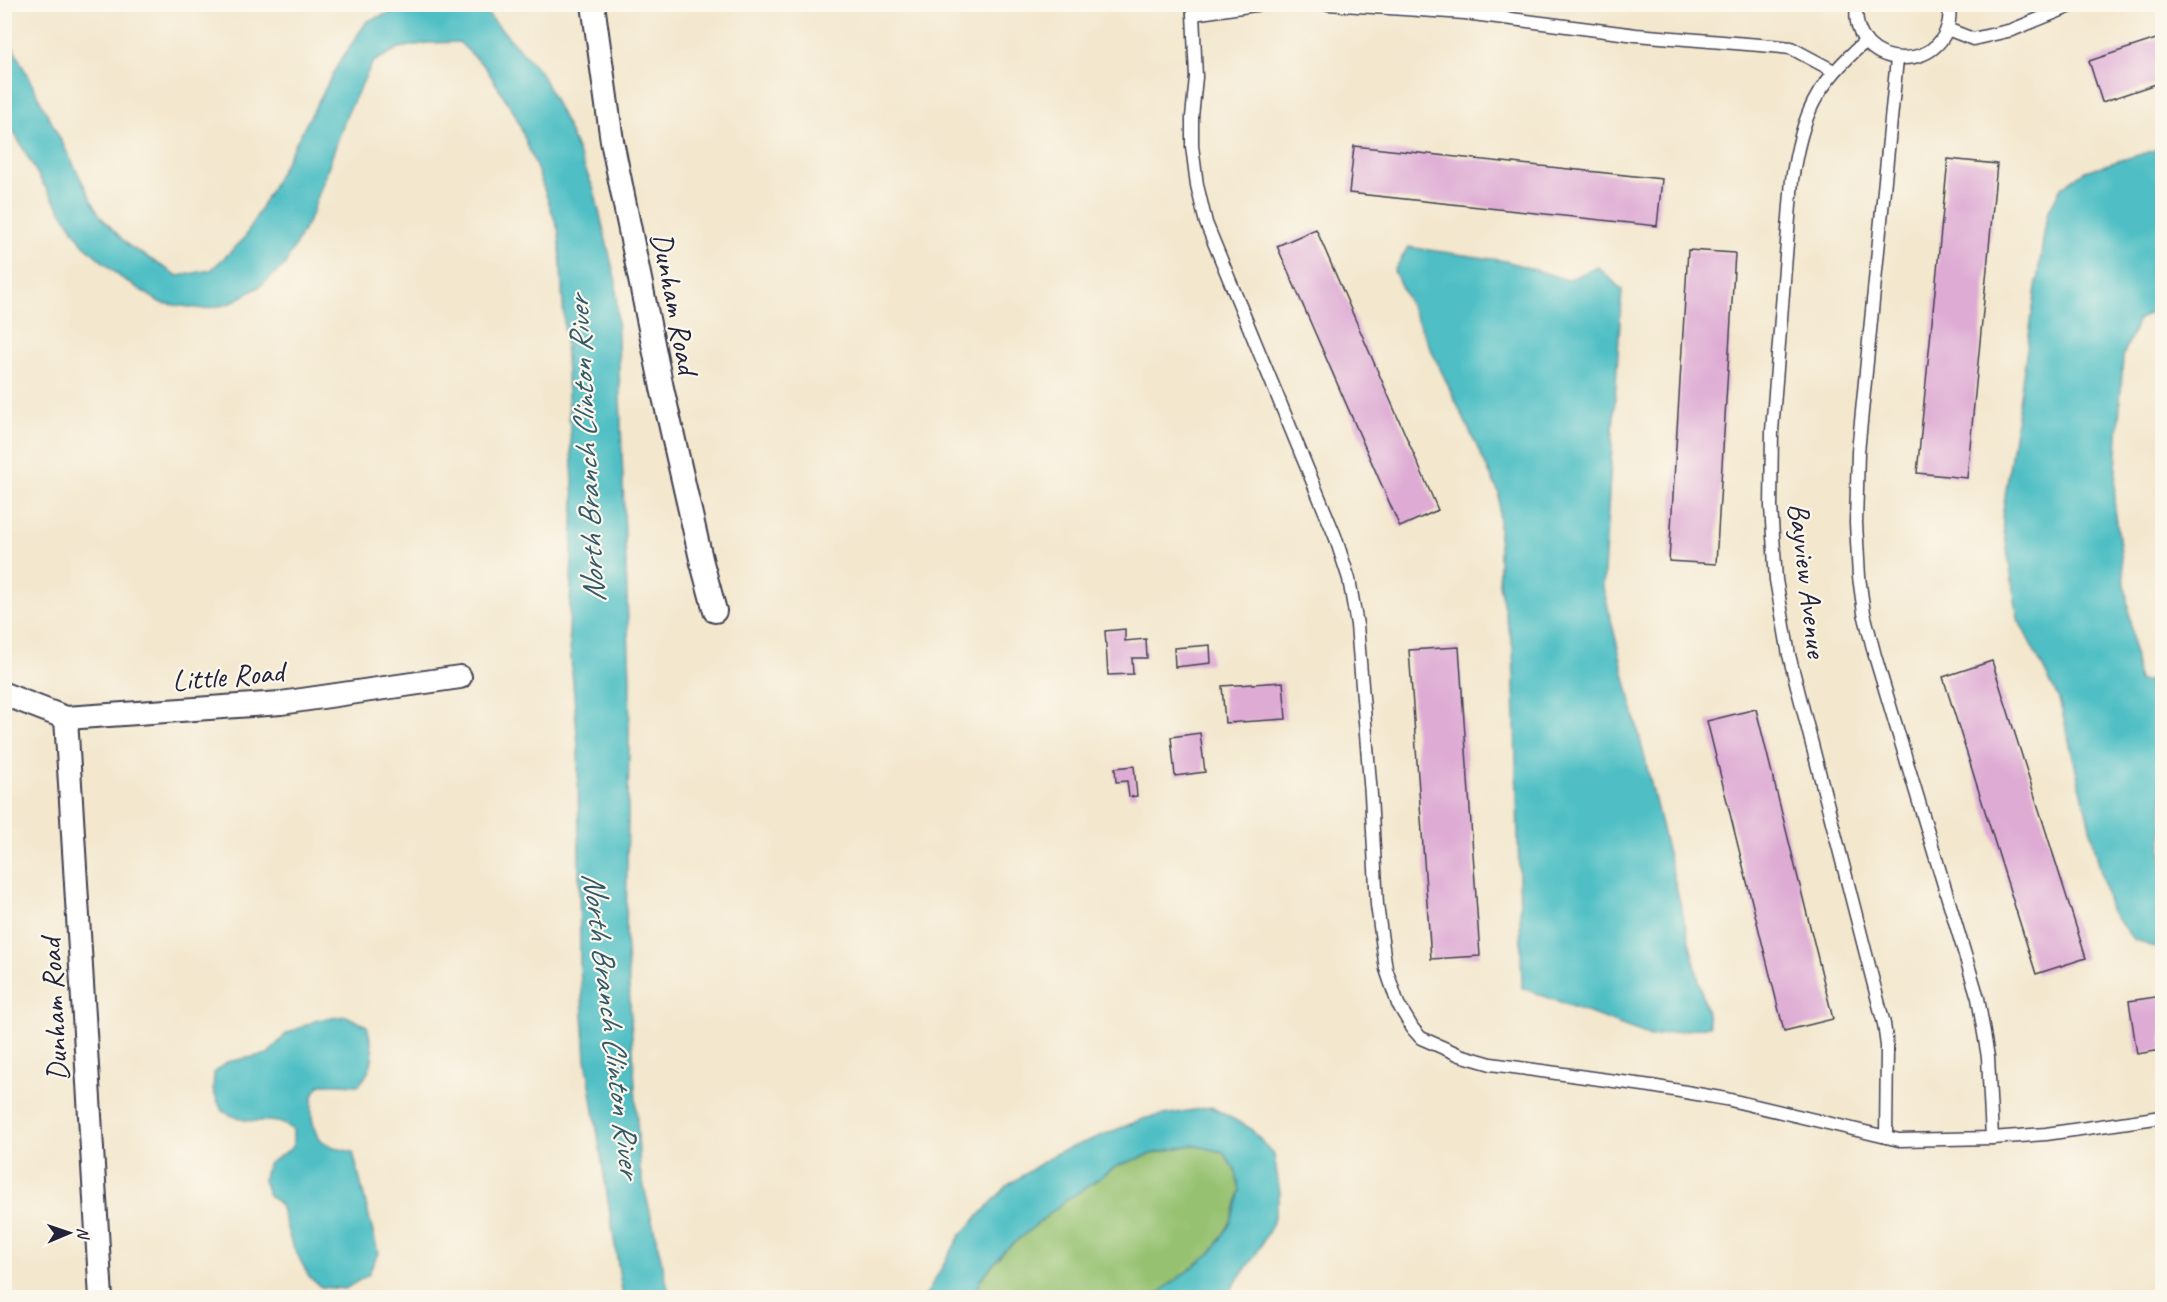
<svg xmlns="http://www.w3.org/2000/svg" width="2167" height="1302" font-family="Caveat,sans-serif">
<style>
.green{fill:#95c16f;stroke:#5c7255;stroke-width:1.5}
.water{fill:#50bfc5;stroke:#397080;stroke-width:1.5}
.building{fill:#deabd4}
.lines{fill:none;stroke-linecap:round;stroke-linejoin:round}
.service-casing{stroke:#414051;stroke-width:15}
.minor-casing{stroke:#414051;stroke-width:26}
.service{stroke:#fff;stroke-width:12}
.minor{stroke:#fff;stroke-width:22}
.labels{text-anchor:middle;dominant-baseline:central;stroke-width:4.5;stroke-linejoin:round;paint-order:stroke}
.street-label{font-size:30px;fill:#22223b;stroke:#fbf7ec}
.water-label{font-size:32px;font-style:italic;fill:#32596b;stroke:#fbf7ec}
</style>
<rect width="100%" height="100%" fill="#fbf7ec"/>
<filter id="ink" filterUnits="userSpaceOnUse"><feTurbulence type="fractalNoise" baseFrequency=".0167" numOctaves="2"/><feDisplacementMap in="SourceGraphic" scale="12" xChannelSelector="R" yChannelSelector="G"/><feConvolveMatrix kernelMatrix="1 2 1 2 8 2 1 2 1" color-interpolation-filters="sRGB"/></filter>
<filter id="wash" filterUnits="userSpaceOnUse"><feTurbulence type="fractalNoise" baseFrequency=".008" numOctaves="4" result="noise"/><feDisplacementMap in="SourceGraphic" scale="24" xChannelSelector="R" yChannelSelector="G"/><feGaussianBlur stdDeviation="1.35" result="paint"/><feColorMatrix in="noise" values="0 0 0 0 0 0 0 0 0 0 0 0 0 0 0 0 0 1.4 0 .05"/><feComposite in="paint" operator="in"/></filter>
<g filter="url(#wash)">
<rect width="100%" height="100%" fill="#f3e7cd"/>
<!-- green -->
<polygon class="green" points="1192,1145 1223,1152 1236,1172 1240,1191 1230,1224 1212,1252 1154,1297 974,1298 980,1280 1004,1251 1064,1202 1119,1165 1155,1153"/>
<!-- water -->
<g class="water">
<polygon points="411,5 472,5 482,8 541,73 568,128 594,190 616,282 630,680 626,936 640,1170 670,1297 623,1297 586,1059 580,967 578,746 569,633 574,501 559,232 537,169 515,114 486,68 459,42 428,43 399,48 373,62 347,114 311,216 284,266 259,287 229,304 204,309 161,303 120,277 83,244 42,182 5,116 5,32 100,216 129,246 178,276 211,270 244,239 339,63 367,21"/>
<polygon points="2162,148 2162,306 2138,320 2123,356 2114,501 2138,681 2162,681 2162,951 2133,939 2110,910 2059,699 2018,619 2002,517 2047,214 2061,188 2085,171"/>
<polygon points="1408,247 1506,261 1568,280 1598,267 1622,290 1603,587 1710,1026 1651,1036 1522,988 1513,647 1499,585 1499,493 1394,271"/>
<path d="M 346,1016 L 367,1026 C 374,1051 377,1064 359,1085 C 350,1085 329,1082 321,1085 C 307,1091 310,1131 321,1140 C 330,1147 342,1150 353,1152 L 378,1253 L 368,1275 L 345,1289 L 321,1287 L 309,1277 L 291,1242 L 280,1205 L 268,1194 L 263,1180 L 268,1164 L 293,1147 L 293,1130 C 280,1117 262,1123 245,1120 C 238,1119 229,1114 222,1111 L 213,1090 L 214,1073 L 227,1062 L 268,1054 L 286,1034 L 317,1020 Z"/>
<polygon points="1211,1107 1250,1128 1274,1155 1280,1193 1272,1225 1256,1254 1231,1289 1222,1297 1154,1297 1212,1252 1230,1224 1240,1191 1236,1172 1223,1152 1192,1145 1155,1153 1119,1165 1064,1202 1004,1251 980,1280 974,1297 925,1297 960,1236 1008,1185 1057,1153 1146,1118"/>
</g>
<g id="blocks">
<!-- building -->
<g class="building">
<polygon points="2162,37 2162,82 2102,102 2089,61"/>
<polygon points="1354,146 1662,179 1657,226 1349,193"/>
<polygon points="1948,159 1997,164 1967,478 1917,473"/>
<polygon points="1316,229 1438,510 1400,527 1277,246"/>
<polygon points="1688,250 1735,253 1716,564 1669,561"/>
<polygon points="1125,629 1125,641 1146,639 1147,658 1132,658 1133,674 1108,675 1105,631"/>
<polygon points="1210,645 1211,663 1175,667 1174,648"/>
<polygon points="1459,647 1480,956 1431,959 1409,650"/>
<polygon points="1992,661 2086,958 2036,974 1943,677"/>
<polygon points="1283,682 1286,719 1225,723 1222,686"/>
<polygon points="1756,709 1833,1019 1784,1031 1707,721"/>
<polygon points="1200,733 1205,772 1175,776 1171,737"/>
<polygon points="1134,766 1137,796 1129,797 1127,781 1116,782 1115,768"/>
<polygon points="2162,996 2162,1050 2137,1054 2129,1001"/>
</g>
</g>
</g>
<g filter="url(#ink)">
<use href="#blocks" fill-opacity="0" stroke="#414051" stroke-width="1.5"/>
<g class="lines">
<defs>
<g id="service">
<polyline points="1192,4 1193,14 1262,4"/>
<polyline points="1328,4 1465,13 1636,35 1772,46 1791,48 1834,71"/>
<path d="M 1857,4 C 1847,75 1958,77 1949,4"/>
<polyline points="1193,14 1196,77 1192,117 1192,146 1197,185 1206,223 1335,536 1349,579 1357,625 1371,795 1377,905 1386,969 1398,1004 1413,1029 1421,1038 1460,1055 1491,1064 1651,1086 1726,1099 1899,1140 1992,1138 2046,1134 2162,1117"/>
<polyline points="1947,29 1973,39 2012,30 2076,4"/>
<path d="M 1866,41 C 1815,85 1802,114 1792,180 L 1772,431 L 1771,507 L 1776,580 L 1789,655 L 1884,1024 L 1887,1046 L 1886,1137"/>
<polyline points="1897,59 1858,452 1856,523 1859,577 1864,613 1875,656 1978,998 1988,1057 1992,1138"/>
</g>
<g id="minor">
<polyline points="593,4 612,141 662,388 702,563 715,611"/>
<polyline points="4,694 66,718 281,703 460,677"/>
<polyline points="66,718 101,1298"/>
</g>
</defs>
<!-- service casing -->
<use href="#service" class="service-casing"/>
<!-- minor casing -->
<use href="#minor" class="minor-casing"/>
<!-- service -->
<use href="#service" class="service"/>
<!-- minor -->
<use href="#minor" class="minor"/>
</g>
</g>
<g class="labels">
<!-- street labels -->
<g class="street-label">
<text transform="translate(675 303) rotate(79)">Dunham Road</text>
<text transform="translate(1808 580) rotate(83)">Bayview Avenue</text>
<text transform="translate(228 676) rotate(-5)">Little Road</text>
<text transform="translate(54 1010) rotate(-93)">Dunham Road</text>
</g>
<!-- water labels -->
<g class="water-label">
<text transform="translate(586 450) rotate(-93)">North Branch Clinton River</text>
<text transform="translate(612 1024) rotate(83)">North Branch Clinton River</text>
</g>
</g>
<!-- margin -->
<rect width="2167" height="1302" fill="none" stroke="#fbf7ec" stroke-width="24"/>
<!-- north arrow -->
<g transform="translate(69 1233) rotate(88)" stroke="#fbf7ec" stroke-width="4.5" paint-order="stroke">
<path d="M0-4.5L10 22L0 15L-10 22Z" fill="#22223b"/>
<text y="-9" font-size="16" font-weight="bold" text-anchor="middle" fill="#22223b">N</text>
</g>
</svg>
